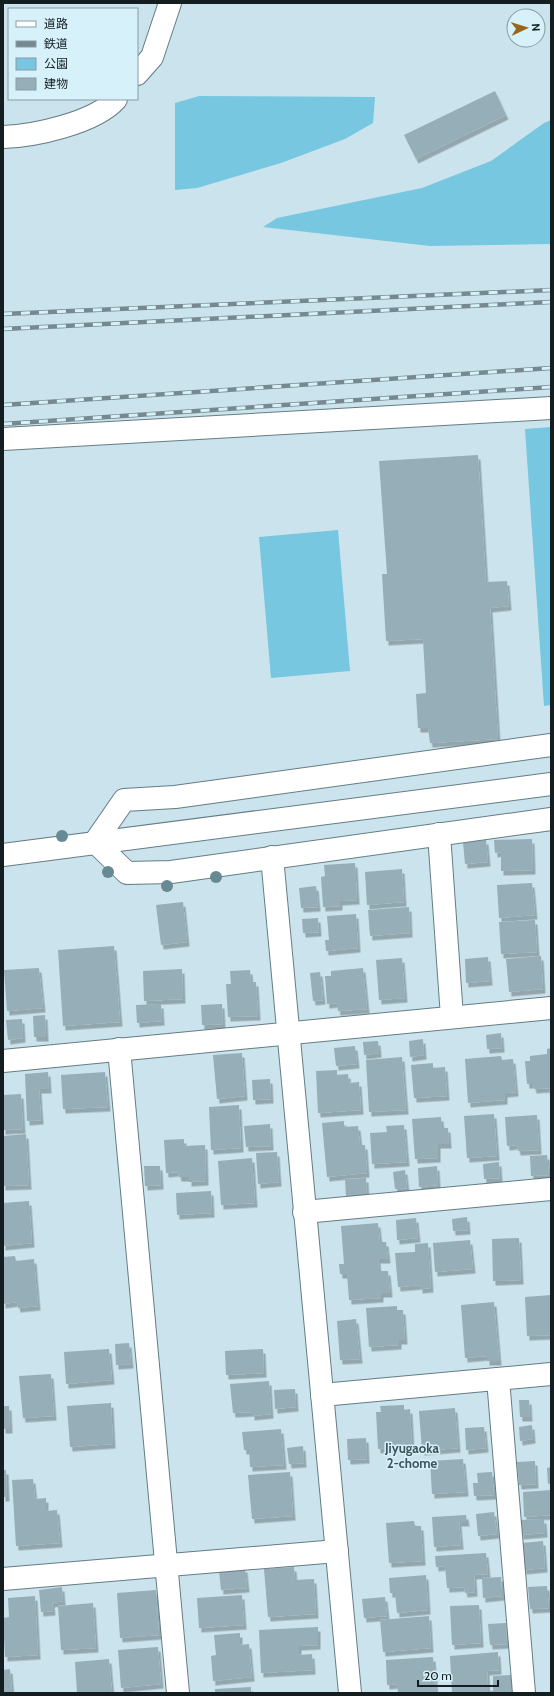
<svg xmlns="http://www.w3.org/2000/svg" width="554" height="1696" font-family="Cabin,'Noto Sans JP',sans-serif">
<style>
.green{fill:#77c7e1}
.building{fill:#96aeb7;filter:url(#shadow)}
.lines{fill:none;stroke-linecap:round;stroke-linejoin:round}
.minor-casing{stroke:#657c84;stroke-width:24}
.tertiary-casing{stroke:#657c84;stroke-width:24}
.minor{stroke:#fff;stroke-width:22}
.tertiary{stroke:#fff;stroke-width:22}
.rail-casing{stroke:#778990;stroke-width:4.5}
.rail{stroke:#d7f1fa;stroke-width:3;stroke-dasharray:9;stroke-linecap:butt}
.tree{fill:#678993}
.labels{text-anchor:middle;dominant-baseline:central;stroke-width:3;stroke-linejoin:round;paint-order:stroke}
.neighbourhood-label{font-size:13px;font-weight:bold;fill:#3e535b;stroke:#d7f1fa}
</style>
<defs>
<filter id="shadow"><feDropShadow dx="2.5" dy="4.5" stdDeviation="0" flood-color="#0004"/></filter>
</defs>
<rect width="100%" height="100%" fill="#cae3ec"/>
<!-- green -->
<g class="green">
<polygon points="199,96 375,97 373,123 345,139 281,163 197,188 175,190 175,103"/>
<polygon points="551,120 551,244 430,246 263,227 277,218 422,188 491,161 544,123"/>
<polygon points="551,427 551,705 544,706 525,429"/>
<polygon points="338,530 350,671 271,678 259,537"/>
</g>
<!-- building -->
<g class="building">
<polygon points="495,91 506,115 416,159 404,135"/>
<polygon points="478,455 486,582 507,581 509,606 490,608 498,739 430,743 428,728 418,728 416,694 426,693 423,639 386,641 382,574 387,574 379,461"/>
<polygon points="532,839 533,870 501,871 501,852 495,853 494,840"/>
<polygon points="486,840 488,862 465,864 463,842"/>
<polygon points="355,863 357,900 340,901 340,906 323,907 321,877 325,876 324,865"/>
<polygon points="402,869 404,902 367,905 365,872"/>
<polygon points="532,883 535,915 499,918 497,885"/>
<polygon points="316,886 318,907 301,908 299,888"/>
<polygon points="183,902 187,942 161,945 156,905"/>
<polygon points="409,907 410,933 370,936 368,910"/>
<polygon points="356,914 358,948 326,951 325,940 329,940 327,916"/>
<polygon points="318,918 319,932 303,933 302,919"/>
<polygon points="535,920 537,952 501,954 499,922"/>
<polygon points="114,946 120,1022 63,1026 58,950"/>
<polygon points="541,956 543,989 509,992 506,959"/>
<polygon points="488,957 490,981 466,983 465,959"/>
<polygon points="402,958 405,998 379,1000 376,960"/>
<polygon points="39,968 43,1008 7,1011 4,970"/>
<polygon points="363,968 367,1009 338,1011 337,1003 327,1004 325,976 331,976 331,971"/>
<polygon points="182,969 183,999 144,1001 143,971"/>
<polygon points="250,970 251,982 256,982 258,1016 228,1017 226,984 231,984 230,971"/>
<polygon points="320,972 323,1000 313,1001 310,973"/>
<polygon points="161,1004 162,1021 137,1023 136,1005"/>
<polygon points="222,1004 223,1024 202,1025 201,1005"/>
<polygon points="45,1015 46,1037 34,1037 33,1016"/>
<polygon points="22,1019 23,1038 8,1040 6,1020"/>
<polygon points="501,1033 502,1048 487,1049 486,1035"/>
<polygon points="423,1039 424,1055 410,1057 409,1041"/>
<polygon points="378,1041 379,1053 364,1055 363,1042"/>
<polygon points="355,1046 357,1064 336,1066 334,1048"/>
<polygon points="551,1048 551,1096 550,1096 549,1088 534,1089 533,1084 527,1084 525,1061 530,1061 530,1056 547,1054 547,1049"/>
<polygon points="242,1053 245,1096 217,1099 213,1055"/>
<polygon points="501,1056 502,1060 513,1059 516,1092 505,1093 505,1100 468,1103 465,1059"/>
<polygon points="402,1057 406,1110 369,1112 366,1060"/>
<polygon points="433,1063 433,1068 445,1067 447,1096 414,1098 411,1065"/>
<polygon points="337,1070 337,1075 348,1074 349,1083 359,1082 361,1110 318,1113 316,1071"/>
<polygon points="48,1072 49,1089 39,1089 41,1120 27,1121 25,1074"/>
<polygon points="105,1072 108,1107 63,1109 61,1075"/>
<polygon points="270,1079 271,1099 253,1100 252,1080"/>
<polygon points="21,1094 23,1129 3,1130 3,1095"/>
<polygon points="239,1105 241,1148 211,1150 209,1107"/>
<polygon points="494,1114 497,1156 467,1158 464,1116"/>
<polygon points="537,1115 539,1150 518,1151 517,1145 507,1146 505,1117"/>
<polygon points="441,1117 442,1128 448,1128 449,1144 438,1144 438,1158 415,1159 412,1119"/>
<polygon points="344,1121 344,1127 358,1126 360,1145 365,1145 367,1173 327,1177 322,1123"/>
<polygon points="270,1124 271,1146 246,1147 244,1126"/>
<polygon points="404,1125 407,1162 372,1164 370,1133 387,1132 386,1126"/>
<polygon points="26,1134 29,1185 3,1186 3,1136"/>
<polygon points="184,1139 184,1146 205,1145 206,1181 189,1182 189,1177 179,1177 178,1172 166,1173 164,1140"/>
<polygon points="277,1152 279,1182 258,1184 256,1153"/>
<polygon points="547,1155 549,1175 531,1176 530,1156"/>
<polygon points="252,1158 255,1203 221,1205 218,1161"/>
<polygon points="499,1162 500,1178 484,1179 483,1164"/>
<polygon points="144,1166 160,1166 161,1185 145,1186"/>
<polygon points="437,1166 438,1185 419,1187 418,1168"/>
<polygon points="405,1170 407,1188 395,1189 393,1172"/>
<polygon points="366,1178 367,1195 346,1196 345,1179"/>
<polygon points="211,1191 212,1213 177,1215 176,1193"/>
<polygon points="29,1201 32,1243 3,1246 3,1203"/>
<polygon points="467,1217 468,1230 453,1231 452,1219"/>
<polygon points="416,1218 418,1238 397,1240 396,1220"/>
<polygon points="378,1223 380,1242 386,1242 388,1259 378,1259 379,1271 388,1271 390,1293 381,1293 381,1298 349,1300 347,1274 340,1274 339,1264 344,1264 341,1226"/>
<polygon points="519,1238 521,1280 493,1281 492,1239"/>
<polygon points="470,1240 473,1269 435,1272 433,1243"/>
<polygon points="428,1243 431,1288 420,1289 420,1285 398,1287 395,1253 415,1252 415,1244"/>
<polygon points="15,1256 16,1261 34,1259 38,1306 18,1308 17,1302 3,1304 3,1257"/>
<polygon points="551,1295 551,1335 527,1336 525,1297"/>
<polygon points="494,1302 499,1361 487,1361 487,1356 465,1358 461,1305"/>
<polygon points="397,1306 397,1310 403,1310 405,1340 399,1340 399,1345 369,1347 366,1308"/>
<polygon points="356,1319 360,1359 340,1360 337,1321"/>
<polygon points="129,1343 131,1364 116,1365 115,1344"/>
<polygon points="109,1349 112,1380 66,1384 64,1352"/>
<polygon points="263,1349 264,1373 226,1375 225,1351"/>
<polygon points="51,1374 54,1416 23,1418 19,1376"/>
<polygon points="269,1381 271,1414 252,1416 252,1412 233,1413 230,1384"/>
<polygon points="295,1389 296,1407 275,1409 274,1390"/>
<polygon points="519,1400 529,1400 530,1417 520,1417"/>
<polygon points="111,1403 113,1444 70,1447 67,1406"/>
<polygon points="404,1405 404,1410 410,1409 412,1447 378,1449 376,1412 381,1412 380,1406"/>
<polygon points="3,1406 9,1406 10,1429 3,1429"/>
<polygon points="455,1408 458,1448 422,1451 419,1411"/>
<polygon points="532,1425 533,1439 520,1441 519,1427"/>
<polygon points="484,1427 486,1448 466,1450 465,1428"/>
<polygon points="281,1429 284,1465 250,1467 249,1450 244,1450 242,1432"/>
<polygon points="366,1438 367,1459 348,1460 347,1439"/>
<polygon points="303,1446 304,1463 289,1464 287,1448"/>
<polygon points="463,1459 466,1492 432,1494 430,1461"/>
<polygon points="535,1461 536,1484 519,1485 517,1462"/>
<polygon points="551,1467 551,1483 548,1484 547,1468"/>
<polygon points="3,1470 6,1470 7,1497 3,1497"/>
<polygon points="290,1472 293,1516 252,1519 248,1475"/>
<polygon points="492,1472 494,1495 474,1496 473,1483 478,1483 477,1473"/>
<polygon points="33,1479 35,1499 46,1498 46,1511 57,1510 60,1543 16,1546 12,1480"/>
<polygon points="551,1490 551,1515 524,1517 523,1492"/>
<polygon points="494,1512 497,1534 478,1536 476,1514"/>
<polygon points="466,1515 467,1522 459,1522 461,1545 434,1547 432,1517"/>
<polygon points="544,1519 545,1533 521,1535 520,1520"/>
<polygon points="414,1521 415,1526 421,1526 423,1561 389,1563 386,1523"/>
<polygon points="543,1541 545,1568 524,1570 522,1543"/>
<polygon points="486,1553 488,1574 474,1575 475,1592 465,1593 464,1587 447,1588 445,1566 436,1567 435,1556"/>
<polygon points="294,1567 295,1580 314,1579 316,1614 268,1617 264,1569"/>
<polygon points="245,1568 247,1588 221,1590 219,1571"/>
<polygon points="426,1575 428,1610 397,1613 395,1593 390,1593 389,1578"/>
<polygon points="501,1577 502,1596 483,1598 482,1578"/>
<polygon points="547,1586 549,1608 530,1609 528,1587"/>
<polygon points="62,1587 63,1601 52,1603 53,1611 41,1612 39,1590"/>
<polygon points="156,1590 159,1635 120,1638 117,1593"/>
<polygon points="242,1595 244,1625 199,1628 197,1598"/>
<polygon points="35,1596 38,1655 5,1657 3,1618 9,1617 8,1598"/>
<polygon points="385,1597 387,1616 364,1618 362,1599"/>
<polygon points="93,1603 96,1648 61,1650 58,1606"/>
<polygon points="479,1605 481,1643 452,1645 450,1606"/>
<polygon points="429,1616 431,1648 383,1652 380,1620"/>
<polygon points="506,1623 507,1644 490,1645 488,1624"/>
<polygon points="318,1627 318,1645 299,1646 299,1655 312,1654 313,1670 261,1673 259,1630"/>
<polygon points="240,1633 240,1645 249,1644 252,1677 213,1681 211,1656 216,1655 214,1635"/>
<polygon points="158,1647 161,1684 121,1688 118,1650"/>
<polygon points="498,1652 499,1670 487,1671 488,1693 452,1693 450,1656"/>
<polygon points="433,1657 436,1693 398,1693 397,1684 387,1685 386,1660"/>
<polygon points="109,1659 112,1693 77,1693 75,1662"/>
<polygon points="10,1669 12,1693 3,1693 3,1670"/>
<polygon points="512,1675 513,1693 491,1693 490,1691 493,1691 493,1676"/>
<polygon points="251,1687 251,1693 215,1693 215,1689"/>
</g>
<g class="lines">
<defs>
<g id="minor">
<polyline points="137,74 152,57 170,3"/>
<path d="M 3,137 C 34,136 95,123 116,99"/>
<polyline points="3,439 551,408"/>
<polyline points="551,745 175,797 124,800 95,842 127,873 171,872 551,819"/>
<polyline points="439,834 452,1017"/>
<polyline points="272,857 350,1693"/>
<polyline points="119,1049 178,1693"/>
<polyline points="3,1061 551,1008"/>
<polyline points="304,1212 551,1189"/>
<polyline points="498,1379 524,1693"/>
<polyline points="322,1395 551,1374"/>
<polyline points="3,1579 337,1551"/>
</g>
<polyline id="tertiary" points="3,855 551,784"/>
</defs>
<!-- minor casing -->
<use href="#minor" class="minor-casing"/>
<!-- tertiary casing -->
<use href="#tertiary" class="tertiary-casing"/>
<!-- minor -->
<use href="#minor" class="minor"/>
<!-- tertiary -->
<use href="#tertiary" class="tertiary"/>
<defs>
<g id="rail">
<polyline points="3,314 551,290"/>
<polyline points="3,329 551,302"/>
<polyline points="3,405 551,368"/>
<polyline points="3,424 551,387"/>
</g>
</defs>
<!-- rail casing -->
<use href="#rail" class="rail-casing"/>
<!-- rail -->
<use href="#rail" class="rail"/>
</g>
<!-- trees -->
<g class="tree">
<circle cx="62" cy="836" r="6"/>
<circle cx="108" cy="872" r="6"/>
<circle cx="216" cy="877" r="6"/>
<circle cx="167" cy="886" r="6"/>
</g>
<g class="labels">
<!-- neighbourhood labels -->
<g class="neighbourhood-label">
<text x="412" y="1448">Jiyugaoka<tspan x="412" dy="15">2-chome</tspan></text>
</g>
</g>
<!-- border -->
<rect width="554" height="1696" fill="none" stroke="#141e21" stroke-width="8"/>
<!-- legend -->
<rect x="8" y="8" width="130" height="92" fill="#d7f1fa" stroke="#899da3"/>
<rect x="16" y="21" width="20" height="6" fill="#ffffff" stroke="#899da3"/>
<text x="44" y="28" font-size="12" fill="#141e21">道路</text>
<rect x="16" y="41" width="20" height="6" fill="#778990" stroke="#899da3"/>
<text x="44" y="48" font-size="12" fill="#141e21">鉄道</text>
<rect x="16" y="58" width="20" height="12" fill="#77c7e1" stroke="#899da3"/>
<text x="44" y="68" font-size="12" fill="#141e21">公園</text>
<rect x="16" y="78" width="20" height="12" fill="#96aeb7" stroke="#899da3"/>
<text x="44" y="88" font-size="12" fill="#141e21">建物</text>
<!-- north arrow -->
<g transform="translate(526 28) rotate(86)"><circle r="19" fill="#d7f1fa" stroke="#899da3"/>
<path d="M0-3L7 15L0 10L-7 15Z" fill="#98651a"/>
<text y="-6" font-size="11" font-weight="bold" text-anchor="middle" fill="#141e21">N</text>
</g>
<!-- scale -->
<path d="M418 1680v6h80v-6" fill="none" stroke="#141e21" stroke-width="2"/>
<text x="424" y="1680" font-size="12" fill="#141e21" stroke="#d7f1fa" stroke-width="3" paint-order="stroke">20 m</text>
</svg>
